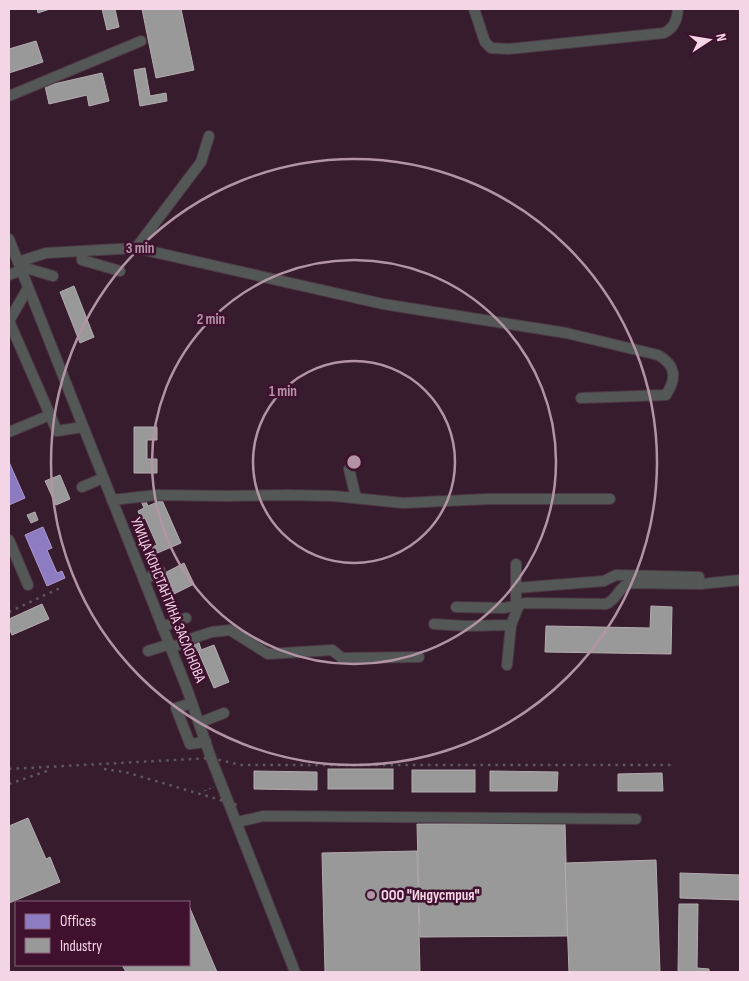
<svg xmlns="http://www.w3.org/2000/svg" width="749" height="981" font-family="'Sofia Sans Condensed',sans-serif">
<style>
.offices{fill:#8e7cc3;stroke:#ad97cd}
.industry{fill:#999;stroke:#b4abb0}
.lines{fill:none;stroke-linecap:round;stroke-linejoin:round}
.minor-casing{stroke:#4e3845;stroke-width:12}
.path{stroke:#635f62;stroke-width:1;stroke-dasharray:2.5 2.5;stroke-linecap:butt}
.minor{stroke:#535756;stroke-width:10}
.rail{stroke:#61585e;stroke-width:2.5;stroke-dasharray:2.5 5;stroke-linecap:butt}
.ring{fill:none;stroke:#b294a4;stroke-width:2.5}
.poi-dot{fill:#b294a4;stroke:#40112f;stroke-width:2}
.labels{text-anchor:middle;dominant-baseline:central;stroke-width:5;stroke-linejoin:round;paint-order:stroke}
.street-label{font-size:15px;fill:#f4d5e5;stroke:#40112f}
.poi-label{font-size:15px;font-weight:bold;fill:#f4d5e5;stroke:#40112f;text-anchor:start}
.centre{fill:#b294a4;stroke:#40112f;stroke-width:2.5}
.ring-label{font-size:15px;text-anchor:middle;font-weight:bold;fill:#b294a4;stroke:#40112f;stroke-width:5;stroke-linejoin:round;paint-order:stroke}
</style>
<rect width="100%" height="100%" fill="#361c2c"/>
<!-- offices -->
<g class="offices">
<polygon points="9,462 25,498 9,505"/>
<polygon points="43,527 52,548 47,550 57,573 62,571 65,578 47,586 25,535"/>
</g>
<!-- industry -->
<g class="industry">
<polygon points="37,9 50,9 38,13"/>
<polygon points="102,9 115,9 119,27 107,30"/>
<polygon points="142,9 181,9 194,70 156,78"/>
<polygon points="36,41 43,62 9,73 9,49"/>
<polygon points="145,68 150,96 166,93 167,101 140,106 134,70"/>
<polygon points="102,73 109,101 89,106 87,95 49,104 45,86"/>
<polygon points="74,286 94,337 80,343 60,292"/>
<polygon points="134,427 157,427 157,440 147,440 147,459 157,459 157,473 134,473"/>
<polygon points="60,475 70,499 56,505 45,481"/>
<polygon points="145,499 148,506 162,500 181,543 155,554 152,547 157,545 145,518 141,519 138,511 144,508 141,501"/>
<polygon points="35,512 38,520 31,523 27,515"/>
<polygon points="184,563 194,584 170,596 159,576"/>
<polygon points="42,604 49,619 12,635 9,628 9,619"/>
<polygon points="651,606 672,607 671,654 545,652 546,626 650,628"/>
<polygon points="198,640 201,649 193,652 189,644"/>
<polygon points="214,645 229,682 214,688 198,651"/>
<rect x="328" y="769" width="65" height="20"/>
<rect x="412" y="770" width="63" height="22"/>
<polygon points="254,771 317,772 317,790 254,789"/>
<polygon points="490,771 558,772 557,791 490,791"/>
<polygon points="662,773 663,791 618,791 618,774"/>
<polygon points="28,818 46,859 50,857 60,882 9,903 9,826"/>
<polygon points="565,823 568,936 420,937 417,824"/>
<polygon points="417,851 420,972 325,972 322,853"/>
<polygon points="656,860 660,972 569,972 565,863"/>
<polygon points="680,873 740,875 740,900 680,898"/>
<polygon points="679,904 698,904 697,968 709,969 709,972 678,972"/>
<polygon points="189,906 217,972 126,972 122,965 189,965"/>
</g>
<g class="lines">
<defs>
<g id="minor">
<path d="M 474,9 L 485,42 L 491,48 L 509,49 L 664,33 C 674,28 677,20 678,9"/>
<polyline points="9,96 141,41"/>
<polyline points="9,239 187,689 211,758 295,972"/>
<polyline points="136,248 201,162 209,136"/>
<polyline points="82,251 82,260 120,271"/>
<path d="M 18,262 L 46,253 L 136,248 L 383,304 L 566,333 L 658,355 C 676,365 677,378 666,395 L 581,398"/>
<polyline points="9,275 26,268 53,276"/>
<polyline points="28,288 9,321 57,431 83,427"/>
<polyline points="9,432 50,415"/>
<polyline points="349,469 356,498"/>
<polyline points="82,487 103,478"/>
<polyline points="112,500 157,495 228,496 288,495 334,496 403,503 488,499 610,499"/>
<polyline points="9,540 28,585"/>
<polyline points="144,580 160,571"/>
<polyline points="516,588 604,581 616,575 699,577"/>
<polyline points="516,600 516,564"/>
<path d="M 456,607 L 504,608 L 525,603 L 606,604 C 617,600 618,587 630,583 L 701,584 L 740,580"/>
<polyline points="434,624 466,626 511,625 519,605"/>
<polyline points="162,627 186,618"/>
<polyline points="171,648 196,637 212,632 230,630 268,654 332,650 342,658 419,657"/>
<polyline points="148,651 170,644"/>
<polyline points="507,665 511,625"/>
<polyline points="192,703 176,708 190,744 206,742"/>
<polyline points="199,723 224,713"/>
<polyline points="237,822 264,816 636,819"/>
</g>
</defs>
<!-- minor casing -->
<use href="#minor" class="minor-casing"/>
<!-- path -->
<polyline class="path" points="204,791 214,787"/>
<!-- minor -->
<use href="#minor" class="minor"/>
<!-- rail -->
<g class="rail">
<polyline points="9,612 62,587"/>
<polyline points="9,769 211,758 241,765 675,765"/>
<polyline points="104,769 125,772 241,806"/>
<polyline points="9,784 47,771"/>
</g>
</g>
<!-- distance rings -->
<g class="ring">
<circle cx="354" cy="462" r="101"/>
<circle cx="354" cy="462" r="202"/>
<circle cx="354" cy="462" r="303"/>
</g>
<!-- markers -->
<circle class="poi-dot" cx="371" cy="895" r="5"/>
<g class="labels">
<!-- street labels -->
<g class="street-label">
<text transform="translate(168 600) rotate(68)">УЛИЦА КОНСТАНТИНА ЗАСЛОНОВА</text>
</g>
<!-- poi labels -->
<g class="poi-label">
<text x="381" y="895">ООО "Индустрия"</text>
</g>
</g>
<circle cx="354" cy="462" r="8" class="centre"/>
<g class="ring-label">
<text x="140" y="253">3 min</text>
<text x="211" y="324">2 min</text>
<text x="283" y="396">1 min</text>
</g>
<!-- border -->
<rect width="749" height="981" fill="none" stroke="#f4d5e5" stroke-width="20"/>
<!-- legend -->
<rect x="15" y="901" width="175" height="65" fill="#40112f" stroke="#885f78"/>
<rect x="25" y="914" width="25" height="15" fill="#8e7cc3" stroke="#885f78"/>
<text x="60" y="926" font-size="15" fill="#f4d5e5">Offices</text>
<rect x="25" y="938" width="25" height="15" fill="#999999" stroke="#885f78"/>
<text x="60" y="951" font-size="15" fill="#f4d5e5">Industry</text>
<!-- north arrow -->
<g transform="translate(709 40) rotate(78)" stroke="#40112f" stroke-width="4" paint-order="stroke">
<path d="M0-4L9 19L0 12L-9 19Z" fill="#f4d5e5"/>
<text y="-8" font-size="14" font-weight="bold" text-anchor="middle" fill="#f4d5e5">N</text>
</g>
</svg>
